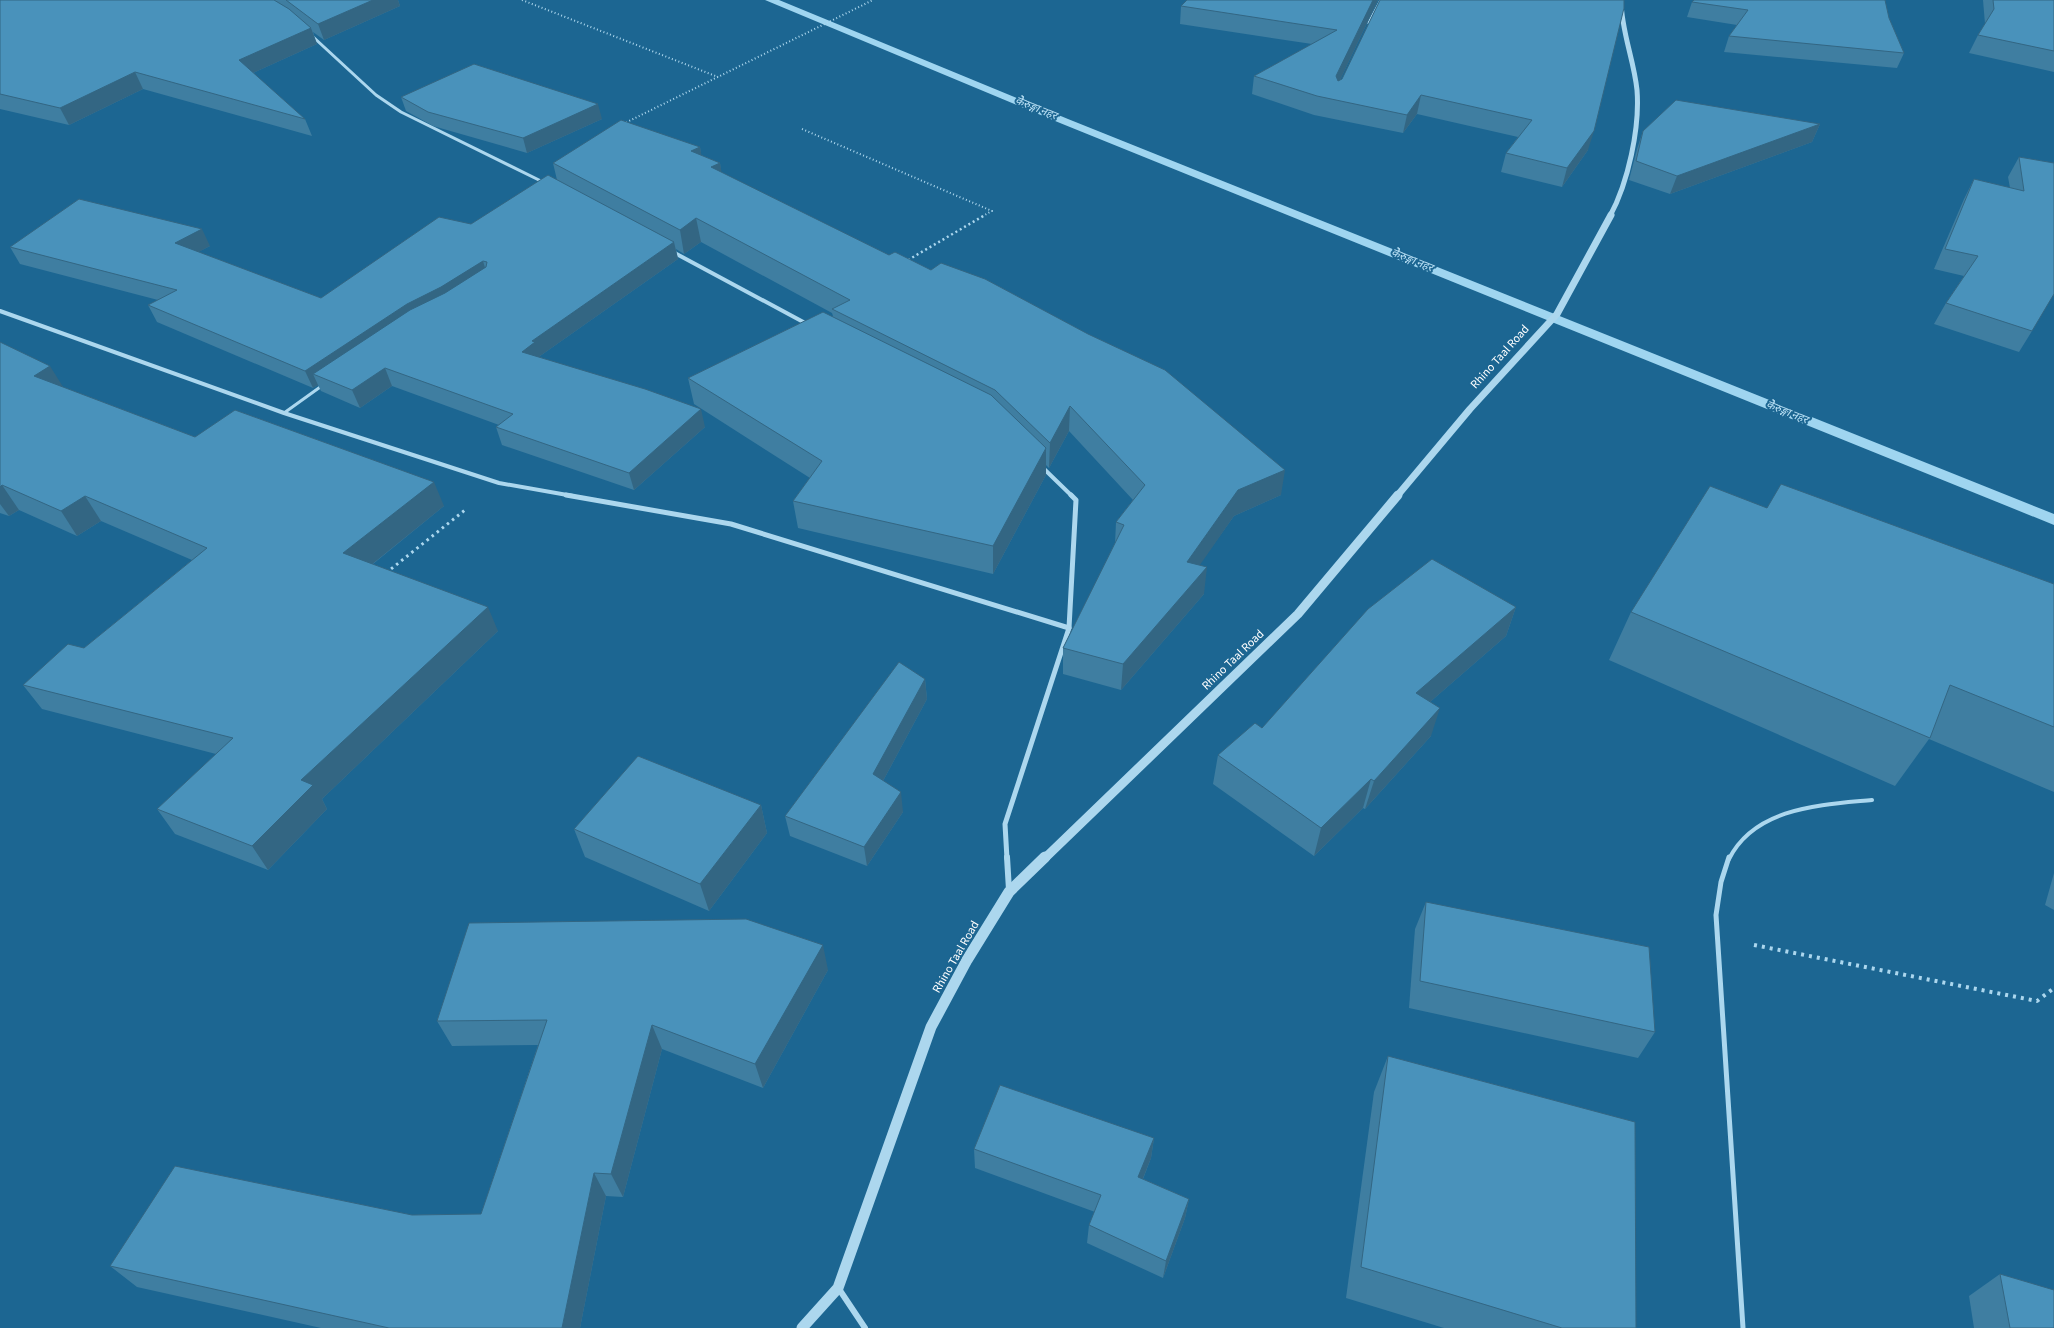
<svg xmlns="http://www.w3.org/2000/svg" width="2054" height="1328" font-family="'Source Sans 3','Noto Sans Devanagari',sans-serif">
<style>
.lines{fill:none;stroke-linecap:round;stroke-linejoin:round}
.stream{fill:#9fd5f0;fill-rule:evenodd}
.path-far3{stroke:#acd7ee;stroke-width:2;stroke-dasharray:1 2.5;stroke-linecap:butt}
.path-far2{stroke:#acd7ee;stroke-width:2.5;stroke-dasharray:2 3;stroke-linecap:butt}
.path-far1{stroke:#acd7ee;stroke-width:3;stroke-dasharray:2.5 4;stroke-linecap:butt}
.path{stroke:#acd7ee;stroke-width:4;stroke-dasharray:3 5;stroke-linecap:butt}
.service-far2{stroke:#acd7ee;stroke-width:3}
.service-far1{stroke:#acd7ee;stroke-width:4}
.service{stroke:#acd7ee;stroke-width:5}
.minor-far3{stroke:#acd7ee;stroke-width:3}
.minor-far2{stroke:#acd7ee;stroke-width:4}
.minor-far1{stroke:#acd7ee;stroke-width:5}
.minor{stroke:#acd7ee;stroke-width:6}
.tertiary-far3{stroke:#acd7ee;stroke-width:5}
.tertiary-far2{stroke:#acd7ee;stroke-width:7}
.tertiary-far1{stroke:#acd7ee;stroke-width:9}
.tertiary{stroke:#acd7ee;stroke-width:11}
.wall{fill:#3f7ea1}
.shaded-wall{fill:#336683}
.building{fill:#4992bb;stroke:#336683}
.labels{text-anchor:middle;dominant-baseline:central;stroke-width:4;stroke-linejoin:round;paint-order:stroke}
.far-water-label{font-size:11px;font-style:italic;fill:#bce2f6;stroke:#1c6692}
.street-label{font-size:12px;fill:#fff;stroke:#1c6692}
</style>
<rect width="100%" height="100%" fill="#1c6692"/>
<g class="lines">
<!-- stream -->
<polygon class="stream" points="765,0 779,0 1068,119 2054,514 2054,525 1060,123"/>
<!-- path-far3 -->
<g class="path-far3">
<polyline points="522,0 718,77"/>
<polyline points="623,124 873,0"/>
<polyline points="802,129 992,211 983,216"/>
</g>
<!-- path-far2 -->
<polyline class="path-far2" points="908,260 985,215"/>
<!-- path-far1 -->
<polyline class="path-far1" points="386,573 465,510"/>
<!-- path -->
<polyline class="path" points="1754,945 2037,1001 2054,988"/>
<!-- service-far2 -->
<polyline class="service-far2" points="284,413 323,385"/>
<!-- service-far1 -->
<path class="service-far1" d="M 1729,859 C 1755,807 1821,805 1872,800"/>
<!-- service -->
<polyline class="service" points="1729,857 1721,882 1716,915 1743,1328"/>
<!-- minor-far3 -->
<g class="minor-far3">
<polyline points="1369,23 1381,0"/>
<polyline points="311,35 376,95 401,112 545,183"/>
</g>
<!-- minor-far2 -->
<g class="minor-far2">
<polyline points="671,251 807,324"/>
<polyline points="0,311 284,413 499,483 573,496"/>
<polyline points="1041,466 1072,496"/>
</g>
<!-- minor-far1 -->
<g class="minor-far1">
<polyline points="566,495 731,524 1069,628"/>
<polyline points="1007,859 1005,824 1069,628 1076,500 1071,495"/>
</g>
<!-- minor -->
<g class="minor">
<polyline points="1007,857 1009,890"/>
<polyline points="839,1289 865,1328"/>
</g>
<!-- tertiary-far3 -->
<path class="tertiary-far3" d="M 1610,216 C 1628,183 1640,128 1637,90 C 1634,60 1621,30 1621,0"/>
<!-- tertiary-far2 -->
<polyline class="tertiary-far2" points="1397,496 1470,409 1557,314 1611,215"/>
<!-- tertiary-far1 -->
<polyline class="tertiary-far1" points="1044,859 1298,614 1398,495"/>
<!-- tertiary -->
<polyline class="tertiary" points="802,1328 838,1288 931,1027 967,960 1009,892 1045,857"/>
</g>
<!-- wall -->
<g class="wall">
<polygon points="0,0 398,0 400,6 324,40 313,32 317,44 253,73 305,119 312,136 143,89 69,125 0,109"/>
<polygon points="1187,0 1378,0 1340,80 1342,79 1380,0 1588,150 1562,187 1501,172 1506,153 1518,137 1417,114 1403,133 1314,115 1252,94 1254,76 1312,44 1180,24 1181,6"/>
<polygon points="1983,0 2054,0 2054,72 1969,53 1978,35 1985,24"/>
<polygon points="1692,2 1889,18 1904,53 1897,68 1724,52 1729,36 1737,25 1687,17"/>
<polygon points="401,97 602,119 527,153 433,126 406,111"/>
<polygon points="1820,124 1812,142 1670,194 1629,180 1637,149 1643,131"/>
<polygon points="700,147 701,155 720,163 721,172 1281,495 1234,516 1199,565 1204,594 1121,690 1063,674 1063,648 1115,544 1116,522 1133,500 1069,431 1049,468 1046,465 1046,475 993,574 798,528 793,501 810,478 694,404 688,378 833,316 832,313 701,242 684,254 676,249 678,259 540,356 540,357 705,427 634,490 502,445 496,427 499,425 392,386 360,408 321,391 318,385 313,388 157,322 148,305 158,300 20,264 10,247 210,246 198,252 321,298 471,224 557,180 553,163"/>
<polygon points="2019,157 2054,163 2032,331 2019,352 1934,324 1946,303 1964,276 1934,269 1964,199 1974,179 2010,188 2008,177"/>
<polygon points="0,342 63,387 195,437 444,506 373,564 498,631 322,799 327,809 268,870 175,834 157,809 216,754 42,709 23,685 84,648 192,560 101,521 77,536 19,510 9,516 0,513"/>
<polygon points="1767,508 2054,584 2054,792 1929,739 1895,786 1609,660 1631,612"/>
<polygon points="1516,607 1506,636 1430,702 1431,736 1365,809 1363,808 1314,856 1213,784 1218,755"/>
<polygon points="925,679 927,699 883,781 903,812 867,866 790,836 785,816"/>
<polygon points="761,805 767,833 709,911 585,857 574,829"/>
<polygon points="2054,873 2054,910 2045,905"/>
<polygon points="1426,902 1655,1032 1638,1058 1409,1008 1415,929"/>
<polygon points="828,970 763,1088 662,1049 623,1197 606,1196 580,1328 321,1328 137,1287 110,1266 412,1215 481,1214 538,1045 452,1046 437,1021"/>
<polygon points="1388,1056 1636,1328 1444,1328 1346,1298 1374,1092"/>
<polygon points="1154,1138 1151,1158 1143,1179 1189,1199 1185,1218 1163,1278 1087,1243 1089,1225 1095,1212 975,1168 974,1149"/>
<polygon points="2000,1274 2054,1328 1974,1328 1969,1296"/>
</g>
<!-- shaded-wall -->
<g class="shaded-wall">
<polygon points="373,0 398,0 400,6 324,40 318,24"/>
<polygon points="1373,0 1378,0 1333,95 1336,76"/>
<polygon points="311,28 317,44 246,76 239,60"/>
<polygon points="135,72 143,89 69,125 60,108"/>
<polygon points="1421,95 1417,114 1403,133 1407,115"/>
<polygon points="598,104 602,119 527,153 523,138"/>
<polygon points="1820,124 1812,142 1670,194 1677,176"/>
<polygon points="1594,131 1588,150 1562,187 1567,168"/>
<polygon points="700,147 704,170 691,151"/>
<polygon points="720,163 724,186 711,167"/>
<polygon points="696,218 701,242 684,254 680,230"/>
<polygon points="202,229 210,246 183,260 175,243"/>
<polygon points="674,242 678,259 540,356 541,359 522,352 532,341"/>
<polygon points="483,261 488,278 313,374 318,385 313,388 305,371 407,304"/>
<polygon points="50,366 65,390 34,376"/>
<polygon points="385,368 392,386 360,408 352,390"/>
<polygon points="1070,406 1069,431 1049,468 1050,443"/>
<polygon points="701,409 705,427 634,490 629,473"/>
<polygon points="1046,448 1046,475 993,574 993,546"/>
<polygon points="1285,470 1281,495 1234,516 1184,588 1187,562 1238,490"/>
<polygon points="434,482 444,506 355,578 343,553"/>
<polygon points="2,485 19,510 9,516 0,504 0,487"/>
<polygon points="85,496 101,521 77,536 61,511"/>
<polygon points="1207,567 1204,594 1121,690 1123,664"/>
<polygon points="488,607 498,631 322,799 327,809 268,870 252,846 301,780"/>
<polygon points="1516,607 1506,636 1407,722 1416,693"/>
<polygon points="925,679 927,699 876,794 873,774"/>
<polygon points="1440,708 1431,736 1365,809 1374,781"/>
<polygon points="1371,779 1363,808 1314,856 1321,828"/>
<polygon points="901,792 903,812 867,866 864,847"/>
<polygon points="761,805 767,833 709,911 700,884"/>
<polygon points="823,945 828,970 763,1088 755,1064"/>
<polygon points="652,1025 662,1049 623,1197 611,1174"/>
<polygon points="1154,1138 1151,1158 1136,1196 1138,1177"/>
<polygon points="594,1173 606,1196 580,1328 562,1328"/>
<polygon points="1189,1199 1185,1218 1163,1278 1166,1261"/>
</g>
<!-- building -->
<g class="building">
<polygon points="0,0 274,0 289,9 311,28 239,60 305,119 135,72 60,108 0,94"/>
<polygon points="286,0 373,0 318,24"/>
<polygon points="1187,0 1373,0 1336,76 1338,81 1342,79 1380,0 1624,0 1624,8 1594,131 1567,168 1506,153 1532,120 1421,95 1407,115 1317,96 1254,76 1337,30 1181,6"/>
<polygon points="1694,0 1885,0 1889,18 1904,53 1729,36 1748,10 1692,2"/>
<polygon points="1993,0 2054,0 2054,51 1978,35 1994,9"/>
<polygon points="474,64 598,104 523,138 428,112 401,97"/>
<polygon points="1676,100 1820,124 1677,176 1636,161 1643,131"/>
<polygon points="621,120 700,147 691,151 720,163 711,167 889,255 895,252 931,270 941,263 985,279 1088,334 1165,370 1285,470 1238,490 1187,562 1207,567 1123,664 1063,648 1124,525 1116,522 1145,485 1070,406 1050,443 995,390 832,309 850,300 696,218 680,230 553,163"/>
<polygon points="2019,157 2054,163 2054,294 2032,331 1946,303 1978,256 1945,249 1974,179 2024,191"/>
<polygon points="548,175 674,242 532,341 535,342 522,352 645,389 701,409 629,473 496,427 513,414 385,368 352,390 313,374 410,310 445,293 486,267 487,262 483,261 441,287 407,304 305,371 148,305 177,290 10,247 79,199 202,229 175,243 321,298 439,217 471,224"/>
<polygon points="823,312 991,395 1046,448 993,546 793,501 822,461 688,378"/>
<polygon points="0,342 50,366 34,376 195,437 235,410 434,482 343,553 488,607 301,780 313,785 252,846 157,809 233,738 23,685 68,644 84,648 207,548 85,496 61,511 2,485 0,487"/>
<polygon points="1781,484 2054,584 2054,727 1950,685 1930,738 1631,612 1710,486 1767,508"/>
<polygon points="1432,559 1516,607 1416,693 1440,708 1374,781 1371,779 1321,828 1218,755 1255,723 1262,728 1368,609"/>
<polygon points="899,662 925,679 873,774 901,792 864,847 785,816"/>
<polygon points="638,756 761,805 700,884 574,829"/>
<polygon points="1426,902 1649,947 1655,1032 1420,981"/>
<polygon points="746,919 823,945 755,1064 652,1025 611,1174 594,1173 562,1328 389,1328 110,1266 175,1166 412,1215 481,1214 547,1020 437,1021 469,923"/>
<polygon points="1388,1056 1635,1122 1636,1328 1562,1328 1361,1267"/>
<polygon points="1000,1085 1154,1138 1138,1177 1189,1199 1166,1261 1089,1225 1101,1195 974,1149"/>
<polygon points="2000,1274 2054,1290 2054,1328 2010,1328"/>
</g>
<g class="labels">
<!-- far-water labels -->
<g class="far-water-label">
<text transform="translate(1036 108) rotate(22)">केेरुङ्गा नहर</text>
<text transform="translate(1412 260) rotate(22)">केेरुङ्गा नहर</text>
<text transform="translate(1787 412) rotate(22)">केेरुङ्गा नहर</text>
</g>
<!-- street labels -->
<g class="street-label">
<text transform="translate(1500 357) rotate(-48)">Rhino Taal Road</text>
<text transform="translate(1233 660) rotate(-44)">Rhino Taal Road</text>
<text transform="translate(956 957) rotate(-60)">Rhino Taal Road</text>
</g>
</g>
</svg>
